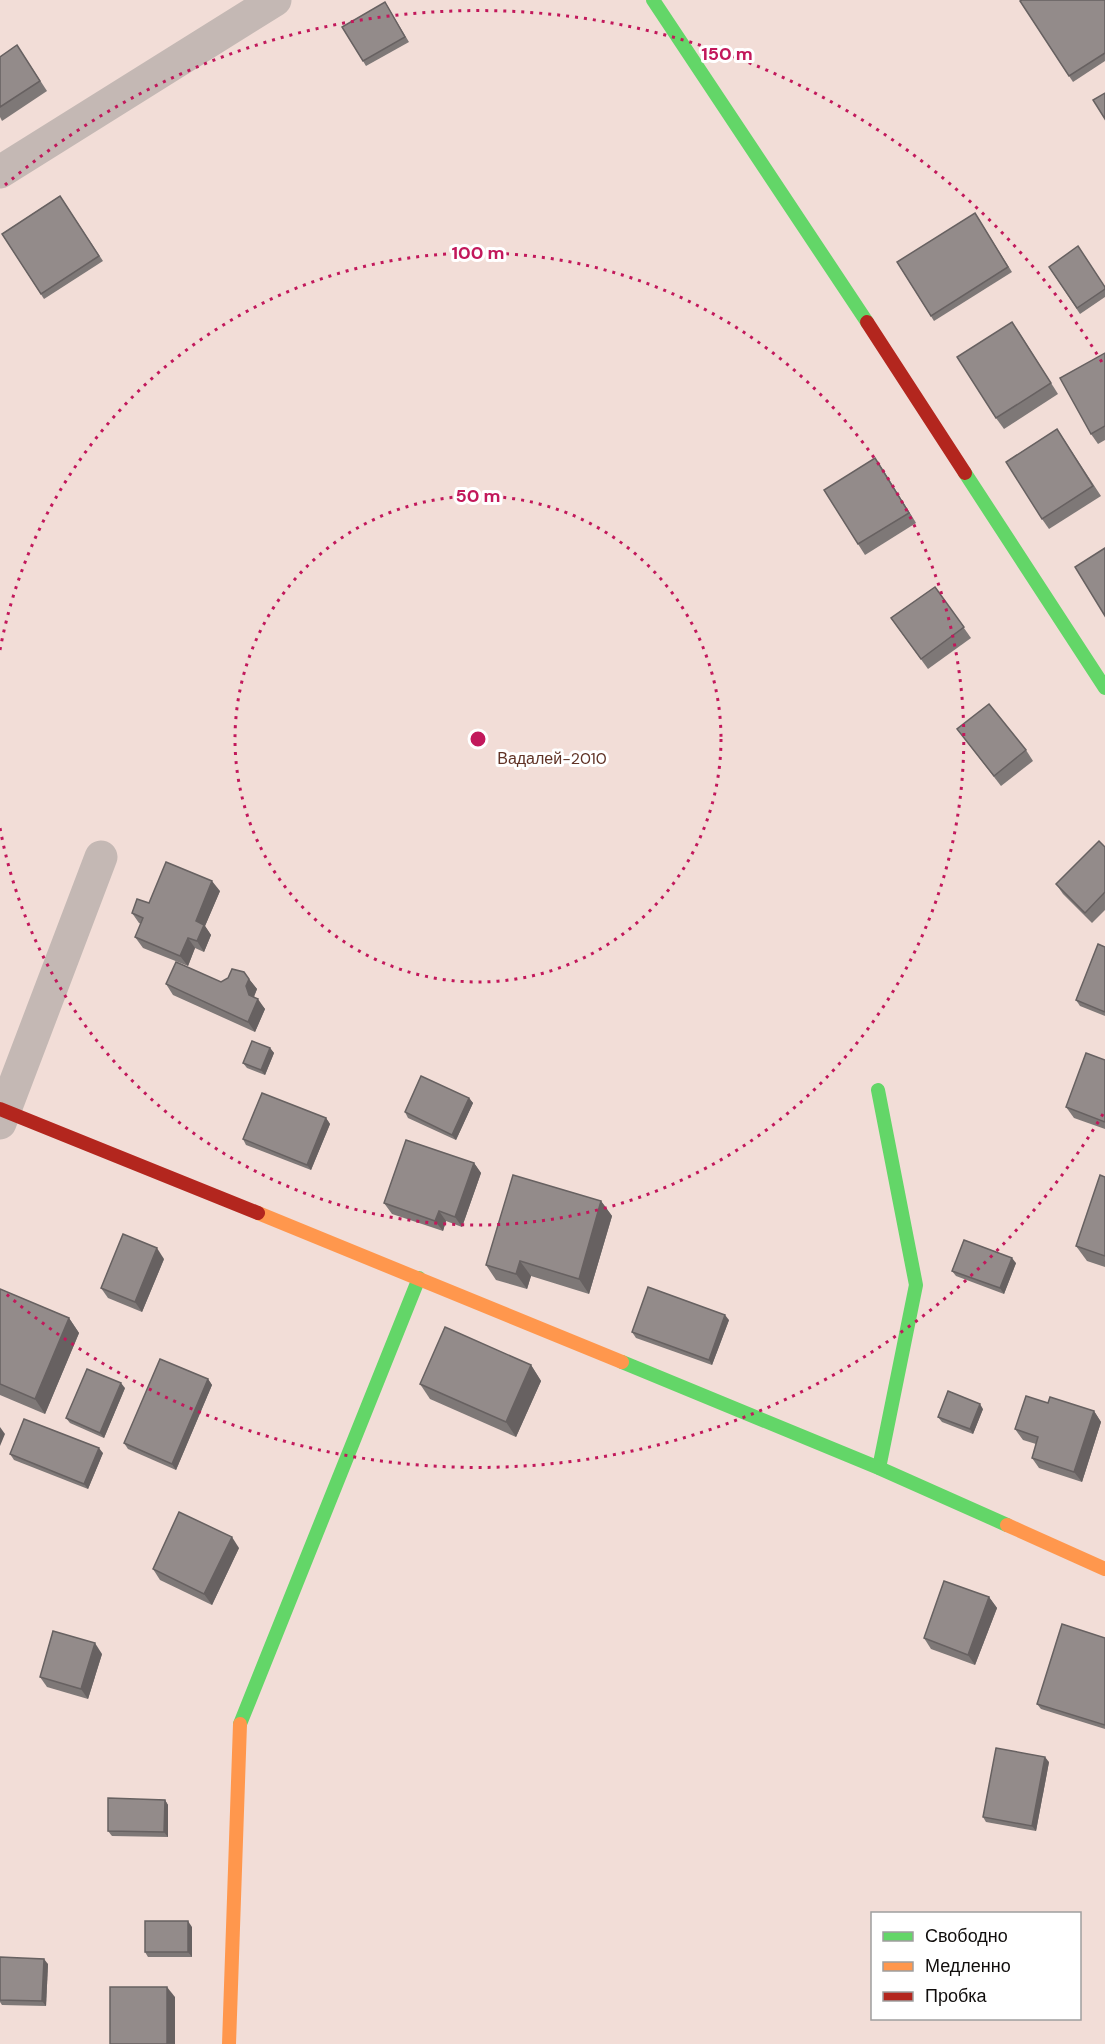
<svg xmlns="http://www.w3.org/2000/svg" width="1105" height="2044" font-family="'DM Sans',sans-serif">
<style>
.green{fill:#f2ddd7;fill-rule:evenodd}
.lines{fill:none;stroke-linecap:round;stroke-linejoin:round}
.street{stroke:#c4b8b4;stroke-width:33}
.fast{stroke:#63d668;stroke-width:14}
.slow{stroke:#ff974d;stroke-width:14}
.jam{stroke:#b3261e;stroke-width:14}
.wall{fill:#7e7877}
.shaded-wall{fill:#676161}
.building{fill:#938b8a;stroke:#676161;stroke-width:1.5}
.ring{fill:none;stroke:#c2185b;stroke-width:3;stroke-dasharray:3 6}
.labels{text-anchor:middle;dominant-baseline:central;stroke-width:6;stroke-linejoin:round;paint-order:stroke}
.park-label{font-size:16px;fill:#603225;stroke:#fff}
.centre{fill:#c2185b;stroke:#fff;stroke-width:3}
.ring-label{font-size:18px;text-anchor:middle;font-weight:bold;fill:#c2185b;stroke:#fff;stroke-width:6;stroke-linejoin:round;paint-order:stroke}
</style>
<rect width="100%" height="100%" fill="#efeaea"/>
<!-- green -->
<path class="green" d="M 0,0 L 1105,0 L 1105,2044 L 0,2044 ZM 872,1914 L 1080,1914 L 1080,2018 L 872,2018 Z"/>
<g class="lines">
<!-- street -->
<g class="street">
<polyline points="0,172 275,0"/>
<polyline points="0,1123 101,857"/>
</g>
<!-- fast -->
<g class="fast">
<polyline points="653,0 867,322"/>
<polyline points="965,473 1105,688"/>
<polyline points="878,1090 916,1285 879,1468"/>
<polyline points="622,1362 879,1468 1007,1525"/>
<polyline points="240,1724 419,1278"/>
</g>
<!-- slow -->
<g class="slow">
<polyline points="258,1213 622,1362"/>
<polyline points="1007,1525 1105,1569"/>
<polyline points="229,2044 240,1724"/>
</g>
<!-- jam -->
<g class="jam">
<polyline points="867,322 965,473"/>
<polyline points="0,1109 258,1213"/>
</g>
</g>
<!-- wall -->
<g class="wall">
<polygon points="1105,0 1105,61 1073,82 1020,1"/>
<polygon points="385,2 409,42 366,66 363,61"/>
<polygon points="17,45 47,91 2,121 0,117 0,57"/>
<polygon points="60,196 103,261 44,299 2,234"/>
<polygon points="978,218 1012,272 934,321 897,262"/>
<polygon points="1049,267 1105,286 1105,297 1080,314"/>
<polygon points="1019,332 1058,394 1004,429 996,418"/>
<polygon points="1105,353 1105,440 1098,444 1091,434"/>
<polygon points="1057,429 1101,496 1049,529 1042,519"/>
<polygon points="875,458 916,523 865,555 858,544"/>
<polygon points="935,587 971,638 928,669 891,618"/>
<polygon points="957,729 1026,750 1033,761 1001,786"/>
<polygon points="1105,847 1105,910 1092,923 1063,894 1056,884"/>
<polygon points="220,891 205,926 211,935 204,952 195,948 188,966 143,948 135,937 141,924 139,923 132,913 149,903"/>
<polygon points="1105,947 1105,1016 1080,1006 1076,1000"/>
<polygon points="249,979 257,989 254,997 265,1009 255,1032 173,995 166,984 221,982"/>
<polygon points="270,1048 274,1053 265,1075 247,1068 243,1063"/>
<polygon points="1105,1060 1105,1129 1074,1118 1066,1107"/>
<polygon points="469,1098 473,1103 456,1140 408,1118 405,1112"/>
<polygon points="326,1118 330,1124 311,1170 246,1145 243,1139"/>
<polygon points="474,1163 481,1173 462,1227 446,1221 443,1231 392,1214 384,1203"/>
<polygon points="1105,1177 1105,1267 1087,1261 1076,1246"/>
<polygon points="601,1201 612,1216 589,1294 531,1276 527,1289 496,1280 486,1265"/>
<polygon points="164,1259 142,1312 108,1298 101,1288"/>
<polygon points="1016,1263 1004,1294 956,1276 952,1271"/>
<polygon points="0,1289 69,1318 79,1333 45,1414 0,1395"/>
<polygon points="729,1320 712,1365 636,1338 632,1332"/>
<polygon points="531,1365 541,1381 516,1437 430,1399 420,1384"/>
<polygon points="208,1379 212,1385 176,1470 128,1449 124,1443"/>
<polygon points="125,1388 104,1438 70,1423 66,1418"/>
<polygon points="1048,1403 1094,1411 1101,1422 1082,1482 1039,1468 1032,1458 1036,1444 1023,1440 1015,1429"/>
<polygon points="983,1409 973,1434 942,1422 938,1417"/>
<polygon points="103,1453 88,1489 14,1460 10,1454"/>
<polygon points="239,1548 212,1605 160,1580 153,1569"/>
<polygon points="989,1597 997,1608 975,1665 931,1649 924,1638"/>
<polygon points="1105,1638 1105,1729 1041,1709 1037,1704"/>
<polygon points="102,1654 88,1699 47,1687 40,1677"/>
<polygon points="1049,1762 1036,1831 986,1822 983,1817"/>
<polygon points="165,1800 168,1805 168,1837 112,1836 108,1831"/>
<polygon points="192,1927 192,1957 148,1957 145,1952"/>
<polygon points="0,1957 48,1964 46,2006 2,2005 0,2002"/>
</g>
<!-- shaded-wall -->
<g class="shaded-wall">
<polygon points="875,458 882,468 916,523 909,513"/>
<polygon points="212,881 220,891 205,926 211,935 204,952 197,941 196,921"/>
<polygon points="188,938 195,948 188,966 180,956"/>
<polygon points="249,979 257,989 254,996 256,1003 258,999 265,1009 255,1032 248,1022 249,995 246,986"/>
<polygon points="270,1048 274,1053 265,1075 261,1070"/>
<polygon points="469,1098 473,1103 456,1140 452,1135"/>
<polygon points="326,1118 330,1124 311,1170 307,1165"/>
<polygon points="474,1163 481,1173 462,1227 455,1217"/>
<polygon points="601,1201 612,1216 589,1294 579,1279"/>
<polygon points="439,1211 446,1221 443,1231 435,1221"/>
<polygon points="157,1248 164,1259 142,1312 135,1302"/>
<polygon points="1012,1258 1016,1263 1004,1294 1000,1288"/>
<polygon points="520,1261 531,1276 527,1289 516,1274"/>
<polygon points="725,1315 729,1320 712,1365 709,1360"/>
<polygon points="69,1318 79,1333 45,1414 35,1399"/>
<polygon points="531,1365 541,1381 516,1437 506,1422"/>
<polygon points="208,1379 212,1385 176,1470 172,1464"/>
<polygon points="121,1383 125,1388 104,1438 100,1433"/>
<polygon points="980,1404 983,1409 973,1434 970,1429"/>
<polygon points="1094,1411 1101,1422 1082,1482 1074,1472"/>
<polygon points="0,1427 5,1434 0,1446"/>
<polygon points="99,1448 103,1453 88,1489 84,1484"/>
<polygon points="232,1537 239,1548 212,1605 204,1594"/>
<polygon points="989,1597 997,1608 975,1665 968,1655"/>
<polygon points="95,1643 102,1654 88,1699 81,1689"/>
<polygon points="1045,1757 1049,1762 1036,1831 1032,1826"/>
<polygon points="165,1800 168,1805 168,1837 164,1832"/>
<polygon points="188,1921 192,1927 192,1957 188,1952"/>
<polygon points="44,1959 48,1964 46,2006 42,2001"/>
<polygon points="167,1987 175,1997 175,2044 167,2044"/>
</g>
<!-- building -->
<g class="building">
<polygon points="1022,0 1105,0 1105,53 1069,76 1020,1"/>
<polygon points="385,2 405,37 363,61 342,27"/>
<polygon points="17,45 40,81 0,107 0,57"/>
<polygon points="1105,93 1105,119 1093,100"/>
<polygon points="60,196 99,256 41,294 2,234"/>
<polygon points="975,213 1008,267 931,316 897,262"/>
<polygon points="1078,246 1105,287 1105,289 1077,308 1049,267"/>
<polygon points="1012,322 1051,383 996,418 957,357"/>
<polygon points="1105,353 1105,426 1091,434 1060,378"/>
<polygon points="1057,429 1093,486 1042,519 1006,462"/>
<polygon points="875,458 909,513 858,544 824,490"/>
<polygon points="1105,548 1105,616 1075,567"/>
<polygon points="935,587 964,627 921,659 891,618"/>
<polygon points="989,704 1026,750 994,776 957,729"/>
<polygon points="1099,841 1105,847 1105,892 1085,913 1056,884"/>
<polygon points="166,862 212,881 196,921 204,925 197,941 188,938 180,956 135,937 143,918 132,913 137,899 149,903"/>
<polygon points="1098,944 1105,947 1105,1012 1076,1000"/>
<polygon points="176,962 221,982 228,978 232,969 244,972 249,979 246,986 249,995 258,999 248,1022 166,984"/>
<polygon points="252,1041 270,1048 261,1070 243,1063"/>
<polygon points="1086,1053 1105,1060 1105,1122 1066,1107"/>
<polygon points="421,1076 469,1098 452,1135 405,1112"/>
<polygon points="262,1093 326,1118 307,1165 243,1139"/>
<polygon points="406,1140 474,1163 455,1217 439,1211 435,1221 384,1203"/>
<polygon points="513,1175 601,1201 579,1279 520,1261 516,1274 486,1265"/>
<polygon points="1100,1175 1105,1177 1105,1256 1076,1246"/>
<polygon points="123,1234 157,1248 135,1302 101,1288"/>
<polygon points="964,1240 1012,1258 1000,1288 952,1271"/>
<polygon points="648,1287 725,1315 709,1360 632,1332"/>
<polygon points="0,1289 69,1318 35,1399 0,1384"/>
<polygon points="445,1327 531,1365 506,1422 420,1384"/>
<polygon points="160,1359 208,1379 172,1464 124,1443"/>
<polygon points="87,1369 121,1383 100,1433 66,1418"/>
<polygon points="948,1391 980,1404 970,1429 938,1417"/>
<polygon points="1026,1396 1048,1403 1050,1397 1094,1411 1074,1472 1032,1458 1038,1437 1015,1429"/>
<polygon points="24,1419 99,1448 84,1484 10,1454"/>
<polygon points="179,1512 232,1537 204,1594 153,1569"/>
<polygon points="944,1581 989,1597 968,1655 924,1638"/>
<polygon points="1062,1624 1105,1638 1105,1725 1037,1704"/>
<polygon points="53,1631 95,1643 81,1689 40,1677"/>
<polygon points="996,1748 1045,1757 1032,1826 983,1817"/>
<polygon points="108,1798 165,1800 164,1832 108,1831"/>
<rect x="145" y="1921" width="43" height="31"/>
<polygon points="0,1957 44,1959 42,2001 0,2000"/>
<rect x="110" y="1987" width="57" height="57"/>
</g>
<!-- distance rings -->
<g class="ring">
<circle cx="478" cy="739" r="243"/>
<path d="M0 650A486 486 0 1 1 0 828"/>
<path d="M1103 1114A729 729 0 0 1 5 1293M5 185A729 729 0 0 1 1103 364"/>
</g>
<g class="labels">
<!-- park labels -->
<g class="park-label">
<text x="552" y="758">Вадалей-2010</text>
</g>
</g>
<circle cx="478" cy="739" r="9" class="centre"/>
<g class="ring-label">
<text x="727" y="60">150 m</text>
<text x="478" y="259">100 m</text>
<text x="478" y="502">50 m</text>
</g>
<!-- legend -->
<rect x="871" y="1912" width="210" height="108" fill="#ffffff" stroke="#9f9e9e" stroke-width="1.5"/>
<rect x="883" y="1932" width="30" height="9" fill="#63d668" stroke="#9f9e9e" stroke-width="1.5"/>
<text x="925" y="1942" font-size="18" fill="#100d0c">Свободно</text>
<rect x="883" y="1962" width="30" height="9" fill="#ff974d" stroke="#9f9e9e" stroke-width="1.5"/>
<text x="925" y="1972" font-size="18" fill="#100d0c">Медленно</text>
<rect x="883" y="1992" width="30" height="9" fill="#b3261e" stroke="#9f9e9e" stroke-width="1.5"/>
<text x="925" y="2002" font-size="18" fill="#100d0c">Пробка</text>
</svg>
